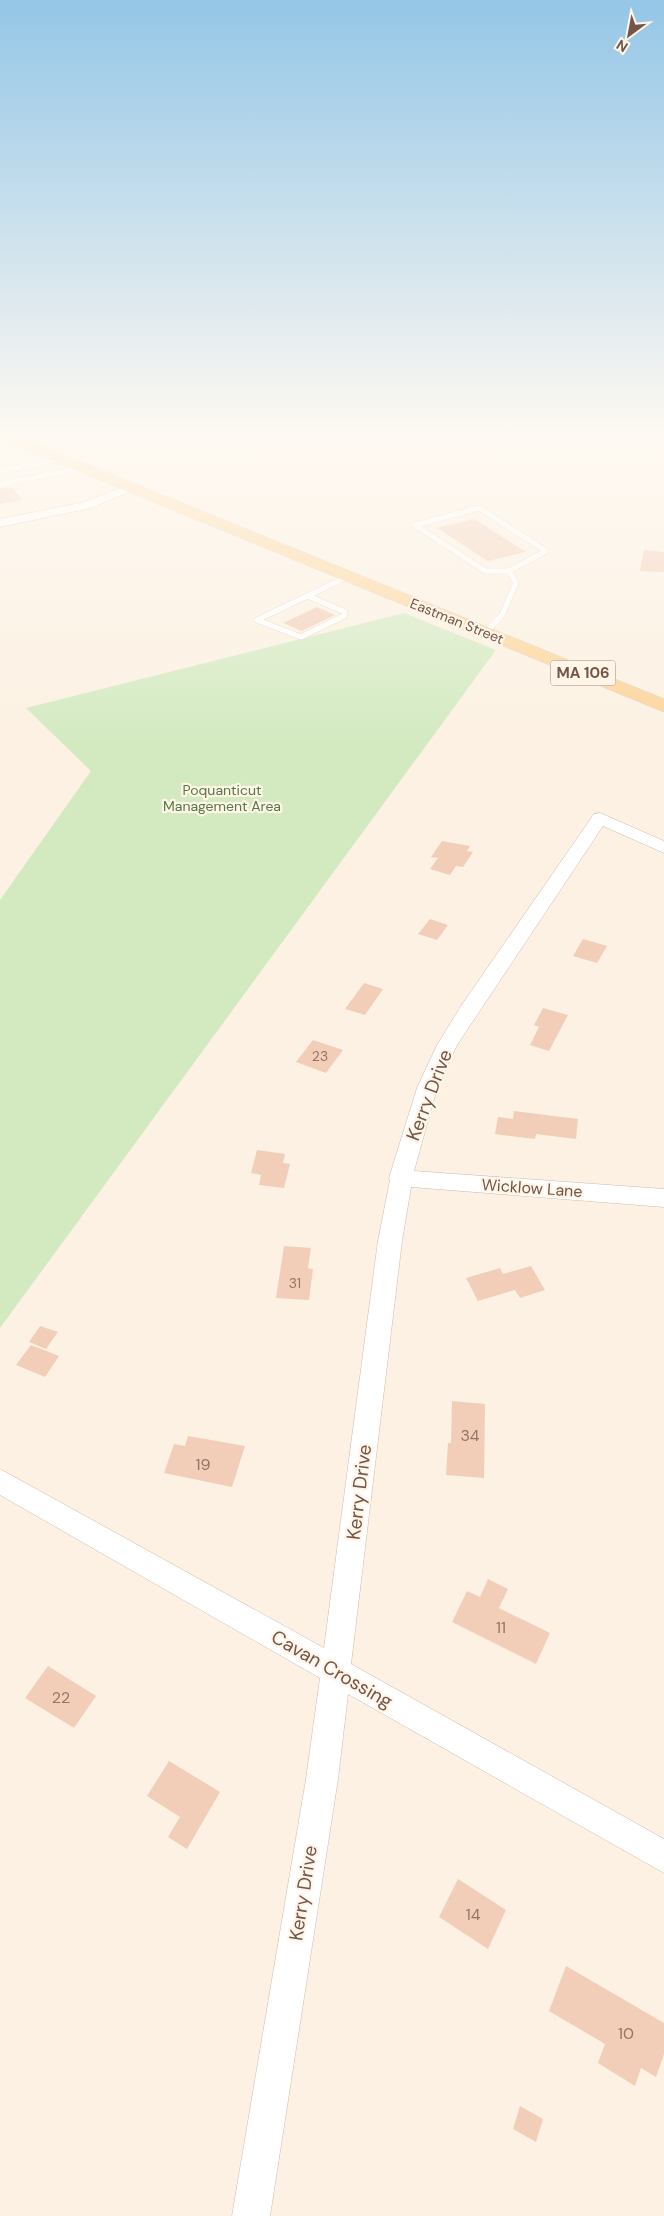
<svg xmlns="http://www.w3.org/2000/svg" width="664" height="2216" font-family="'DM Sans',sans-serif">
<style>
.green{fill:#d3eac1}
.building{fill:#f2ceb9}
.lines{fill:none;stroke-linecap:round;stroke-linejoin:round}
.lane-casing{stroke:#d0baac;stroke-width:6}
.street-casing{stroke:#d0baac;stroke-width:1}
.primary-casing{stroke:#d8d0cc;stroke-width:1}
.lane{stroke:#fff;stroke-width:5.5}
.street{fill:#fff;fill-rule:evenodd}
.primary{fill:#fcd499;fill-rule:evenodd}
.labels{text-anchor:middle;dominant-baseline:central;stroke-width:4.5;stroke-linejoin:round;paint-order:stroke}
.far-street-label{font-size:14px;fill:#745648;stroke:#fff5e8}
.far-park-label{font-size:14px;fill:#547a40;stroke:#fff5e8}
.number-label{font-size:14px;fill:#947464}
.shield{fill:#fff5e8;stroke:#9e8678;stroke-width:1}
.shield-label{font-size:15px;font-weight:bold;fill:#745648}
.street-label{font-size:16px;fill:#745648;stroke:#fff5e8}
.near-number-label{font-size:16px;fill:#947464}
.near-street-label{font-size:19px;fill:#745648;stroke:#fff5e8}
</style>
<rect width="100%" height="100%" fill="#fcf1e2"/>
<!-- green -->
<polygon class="green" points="404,613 496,650 0,1328 0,900 91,771 26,708"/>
<!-- building -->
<g class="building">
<polygon points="11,487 23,500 0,504 0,489"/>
<polygon points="474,519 526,552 488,561 437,528"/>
<polygon points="644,550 664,552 664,572 640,571"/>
<polygon points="317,607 335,615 302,631 283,623"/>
<polygon points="442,841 470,846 467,851 473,852 463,867 456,866 450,875 430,869 438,858 431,857"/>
<polygon points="430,919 448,925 437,940 418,934"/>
<polygon points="583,939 607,946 597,963 573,956"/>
<polygon points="364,983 383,989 365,1015 345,1009"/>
<polygon points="543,1008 568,1015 549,1051 530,1045 539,1027 534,1025"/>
<polygon points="313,1040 343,1050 326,1073 296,1062"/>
<polygon points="514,1111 578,1119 576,1139 536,1134 535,1139 495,1134 498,1117 513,1119"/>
<polygon points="257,1150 285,1154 283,1163 290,1164 284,1188 259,1185 261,1175 251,1173"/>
<polygon points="284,1246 311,1248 308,1268 313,1269 309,1300 276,1298"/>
<polygon points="531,1266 545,1290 520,1298 515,1290 478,1301 466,1278 500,1268 503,1274"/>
<polygon points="40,1326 58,1332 46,1349 29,1342"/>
<polygon points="31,1345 59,1356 45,1377 16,1365"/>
<polygon points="452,1401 485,1404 484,1478 446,1475 448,1443 451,1443"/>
<polygon points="188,1436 245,1446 232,1487 164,1473 174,1444 185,1446"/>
<polygon points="488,1579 508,1589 499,1608 550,1633 536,1664 452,1622 467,1591 480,1597"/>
<polygon points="48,1666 96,1696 74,1728 25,1698"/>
<polygon points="169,1761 220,1792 187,1849 168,1837 180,1817 147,1796"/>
<polygon points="458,1879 506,1910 488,1949 439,1917"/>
<polygon points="566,1966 664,2023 664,2054 656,2077 641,2068 635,2086 598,2063 605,2044 549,2011"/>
<polygon points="520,2106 543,2119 536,2142 513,2129"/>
</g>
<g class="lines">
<defs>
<g id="lane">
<polyline points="12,439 27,434"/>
<polyline points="0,471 61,459"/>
<polyline points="0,484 81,468"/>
<polygon points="479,508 546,551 509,571 485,571 415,525"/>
<polyline points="308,596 345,612 344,616 301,637 257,620 347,577"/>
<polyline points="485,633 502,615 516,583 509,571"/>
</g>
<g id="street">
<polygon points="130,484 134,486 136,488 134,490 91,508 0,527 0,519 84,502"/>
<polygon points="600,813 664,841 664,853 603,826 457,1045 437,1088 414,1171 664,1189 664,1207 411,1187 402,1241 351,1664 664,1839 664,1873 348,1694 338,1779 270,2216 232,2216 306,1779 320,1678 0,1495 0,1469 324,1648 378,1241 390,1180 389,1178 417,1088 437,1045 461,1006 594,814"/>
</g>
<polygon id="primary" points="0,434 13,434 664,699 664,712 0,439"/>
</defs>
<!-- lane casing -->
<use href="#lane" class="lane-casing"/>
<!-- street casing -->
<use href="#street" class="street-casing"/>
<!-- primary casing -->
<use href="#primary" class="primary-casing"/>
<!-- lane -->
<use href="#lane" class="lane"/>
<!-- street -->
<use href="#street" class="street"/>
<!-- primary -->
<use href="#primary" class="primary"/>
</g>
<!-- sky -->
<linearGradient id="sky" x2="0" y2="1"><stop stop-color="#94c6e7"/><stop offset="0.58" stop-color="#fef9f2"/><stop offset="1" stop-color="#fef9f2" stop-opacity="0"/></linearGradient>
<rect width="664" height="745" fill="url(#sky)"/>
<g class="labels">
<!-- far-street labels -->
<g class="far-street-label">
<text transform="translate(457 621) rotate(22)">Eastman Street</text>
</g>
<!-- far-park labels -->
<g class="far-park-label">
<text x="222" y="790">Poquanticut<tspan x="222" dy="16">Management Area</tspan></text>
</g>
<!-- number labels -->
<g class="number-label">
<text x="320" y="1056">23</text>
<text x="295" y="1283">31</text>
</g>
<!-- shield labels -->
<rect class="shield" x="550.5" y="660.5" width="65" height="25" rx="4"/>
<g class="shield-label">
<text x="583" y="673">MA 106</text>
</g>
<!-- street labels -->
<g class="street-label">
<text transform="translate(532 1188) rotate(4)">Wicklow Lane</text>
</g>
<!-- near-number labels -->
<g class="near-number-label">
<text x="470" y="1435">34</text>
<text x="203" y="1464">19</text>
<text x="501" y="1627">11</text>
<text x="61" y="1697">22</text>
<text x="473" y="1914">14</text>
<text x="626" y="2033">10</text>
</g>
<!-- near-street labels -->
<g class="near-street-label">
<text transform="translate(429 1095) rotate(-69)">Kerry Drive</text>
<text transform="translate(359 1492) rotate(-83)">Kerry Drive</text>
<text transform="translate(332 1669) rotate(30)">Cavan Crossing</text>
<text transform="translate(303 1893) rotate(-81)">Kerry Drive</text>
</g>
</g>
<!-- north arrow -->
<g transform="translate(629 35) rotate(212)" stroke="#fff5e8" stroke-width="4" paint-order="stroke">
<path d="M0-4L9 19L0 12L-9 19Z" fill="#745648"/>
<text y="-8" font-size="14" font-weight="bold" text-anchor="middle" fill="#745648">N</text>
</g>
</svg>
